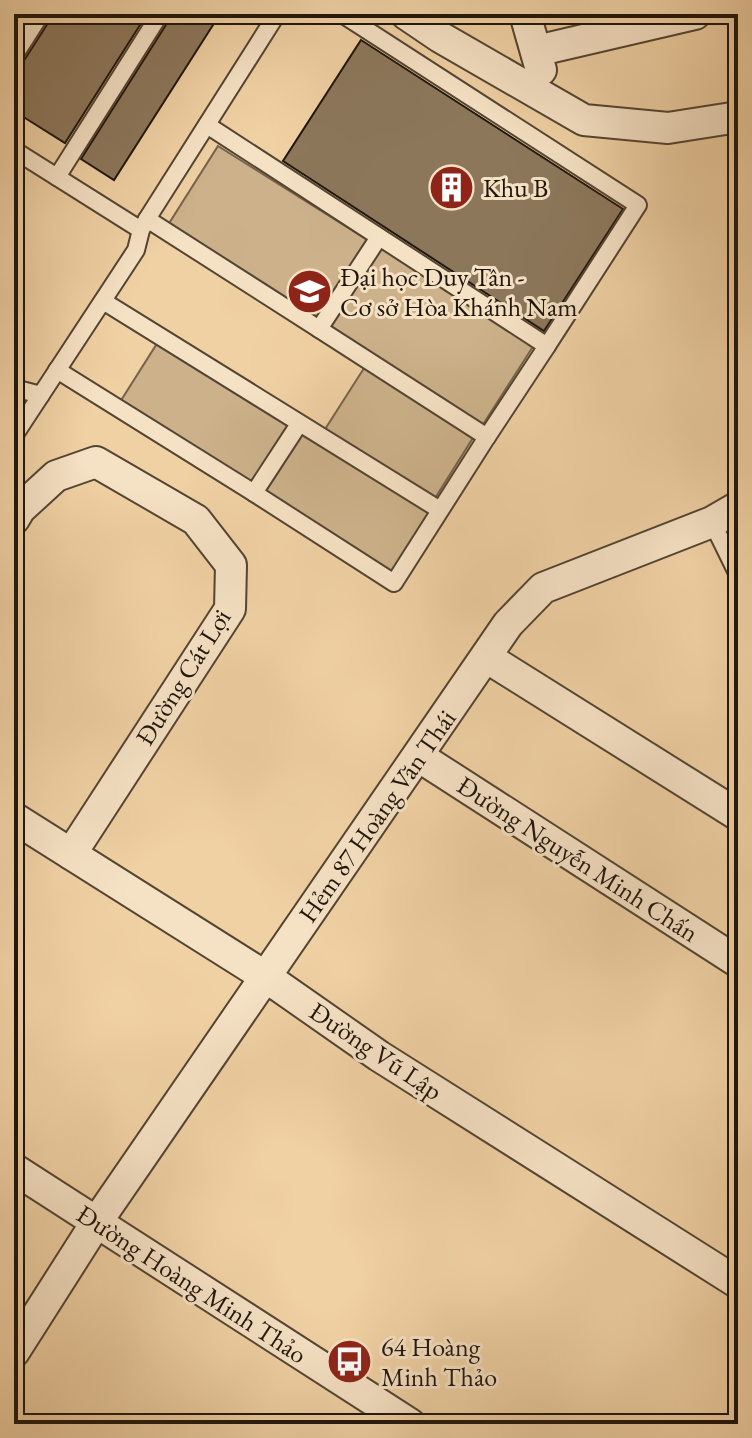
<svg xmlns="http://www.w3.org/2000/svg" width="752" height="1438" font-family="'EB Garamond',serif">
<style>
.green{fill:#ccb18a;stroke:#76634b;stroke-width:2}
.building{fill:#8c775b;stroke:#1f150c;stroke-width:2}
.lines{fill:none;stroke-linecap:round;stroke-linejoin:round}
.service-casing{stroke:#534432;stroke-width:20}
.minor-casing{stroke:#534432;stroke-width:34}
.service{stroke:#f5e1c4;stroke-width:16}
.minor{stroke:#f5e1c4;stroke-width:30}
.labels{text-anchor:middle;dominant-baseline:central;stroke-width:6;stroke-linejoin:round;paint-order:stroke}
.poi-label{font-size:26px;fill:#1f150c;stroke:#f5e1c4;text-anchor:start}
.street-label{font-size:26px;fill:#1f150c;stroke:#f5e1c4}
</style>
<rect width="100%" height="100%" fill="#f0d1a4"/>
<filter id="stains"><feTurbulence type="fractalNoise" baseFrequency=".0025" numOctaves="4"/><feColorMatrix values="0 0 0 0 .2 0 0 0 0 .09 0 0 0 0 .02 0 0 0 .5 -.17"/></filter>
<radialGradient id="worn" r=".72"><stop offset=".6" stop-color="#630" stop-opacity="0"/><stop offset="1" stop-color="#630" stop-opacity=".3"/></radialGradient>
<!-- green -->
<g class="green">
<polygon points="218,146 369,241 318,320 168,225"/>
<polygon points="378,245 534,345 482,426 326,326"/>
<polygon points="158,342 293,427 255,488 120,402"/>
<polygon points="366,365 476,433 432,503 322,434"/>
<polygon points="300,430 434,513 395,575 261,492"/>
</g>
<!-- building -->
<g class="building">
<polygon points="52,14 147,14 65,143 14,111 14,67 23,62 50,20"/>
<polygon points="171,14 220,14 114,180 81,159 169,20"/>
<polygon points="361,40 623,209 544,331 283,161"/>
</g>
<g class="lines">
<defs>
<g id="service">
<polyline points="14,56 41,14"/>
<polyline points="207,125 547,346 638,205 342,14"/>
<polyline points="14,150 141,230"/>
<polyline points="57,177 160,14"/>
<polyline points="147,219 319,329"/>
<polyline points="379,237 319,329 487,437 547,346"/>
<polyline points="103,301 440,510"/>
<polyline points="57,370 254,493"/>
<polyline points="14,388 41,395"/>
<polyline points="299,424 254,493 394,583 487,437"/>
<polyline points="14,436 136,250 141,230 147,219 277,14"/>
<polyline points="712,522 738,575"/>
</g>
<g id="minor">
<polyline points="406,14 440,37 584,120 668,128 738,117"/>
<polyline points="525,14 541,70"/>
<polyline points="536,51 695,14"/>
<polyline points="14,519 20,509 56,476 96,462 196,520 231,565 230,609 71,854"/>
<polyline points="486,657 738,815"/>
<polyline points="418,756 738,962"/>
<polyline points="14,818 266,977 379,1056 738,1283"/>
<polyline points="14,1169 410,1424"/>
<polyline points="14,1352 96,1223 508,624 543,588 712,522 738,507"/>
</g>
</defs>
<!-- service casing -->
<use href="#service" class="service-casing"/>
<!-- minor casing -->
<use href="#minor" class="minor-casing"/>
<!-- service -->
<use href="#service" class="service"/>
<!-- minor -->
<use href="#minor" class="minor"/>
</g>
<!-- icons -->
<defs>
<symbol id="building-disc" viewBox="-11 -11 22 22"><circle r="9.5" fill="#8f2418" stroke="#f5e1c4"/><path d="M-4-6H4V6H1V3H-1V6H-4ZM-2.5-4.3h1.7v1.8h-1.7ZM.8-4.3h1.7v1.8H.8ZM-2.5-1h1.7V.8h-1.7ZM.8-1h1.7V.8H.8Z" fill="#fff"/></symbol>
<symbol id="university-disc" viewBox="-11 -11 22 22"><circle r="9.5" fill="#8f2418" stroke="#f5e1c4"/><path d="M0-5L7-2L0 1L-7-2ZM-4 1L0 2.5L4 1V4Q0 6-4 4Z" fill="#fff"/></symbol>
<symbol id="bus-disc" viewBox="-11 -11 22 22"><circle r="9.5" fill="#8f2418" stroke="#f5e1c4"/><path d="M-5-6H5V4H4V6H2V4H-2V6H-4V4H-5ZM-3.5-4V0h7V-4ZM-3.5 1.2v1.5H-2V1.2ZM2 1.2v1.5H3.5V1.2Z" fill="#fff"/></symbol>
</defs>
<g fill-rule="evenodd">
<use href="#building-disc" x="426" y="162" width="51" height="51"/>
<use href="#university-disc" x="284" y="266" width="51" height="51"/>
<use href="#bus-disc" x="324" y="1336" width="51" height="51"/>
</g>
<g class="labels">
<!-- poi labels -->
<g class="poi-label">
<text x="483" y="188">Khu B</text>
<text x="340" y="277">Đại học Duy Tân -<tspan x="340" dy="30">Cơ sở Hòa Khánh Nam</tspan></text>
<text x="381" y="1347">64 Hoàng<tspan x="381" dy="30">Minh Thảo</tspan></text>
</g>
<!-- street labels -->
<g class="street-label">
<text transform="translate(183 677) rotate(-58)">Đường Cát Lợi</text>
<text transform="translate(377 816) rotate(-55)">Hẻm 87 Hoàng Văn Thái</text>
<text transform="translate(578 859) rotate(33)">Đường Nguyễn Minh Chấn</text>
<text transform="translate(376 1051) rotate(34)">Đường Vũ Lập</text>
<text transform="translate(192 1284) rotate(33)">Đường Hoàng Minh Thảo</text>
</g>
</g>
<!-- margin -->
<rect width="752" height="1438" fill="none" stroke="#f0d1a4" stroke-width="48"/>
<rect x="16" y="16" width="720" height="1406" fill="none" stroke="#1f150c" stroke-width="4"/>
<rect x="24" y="24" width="704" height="1390" fill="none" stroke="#1f150c" stroke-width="2"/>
<rect width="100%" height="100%" filter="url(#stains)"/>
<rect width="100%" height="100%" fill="url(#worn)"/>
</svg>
